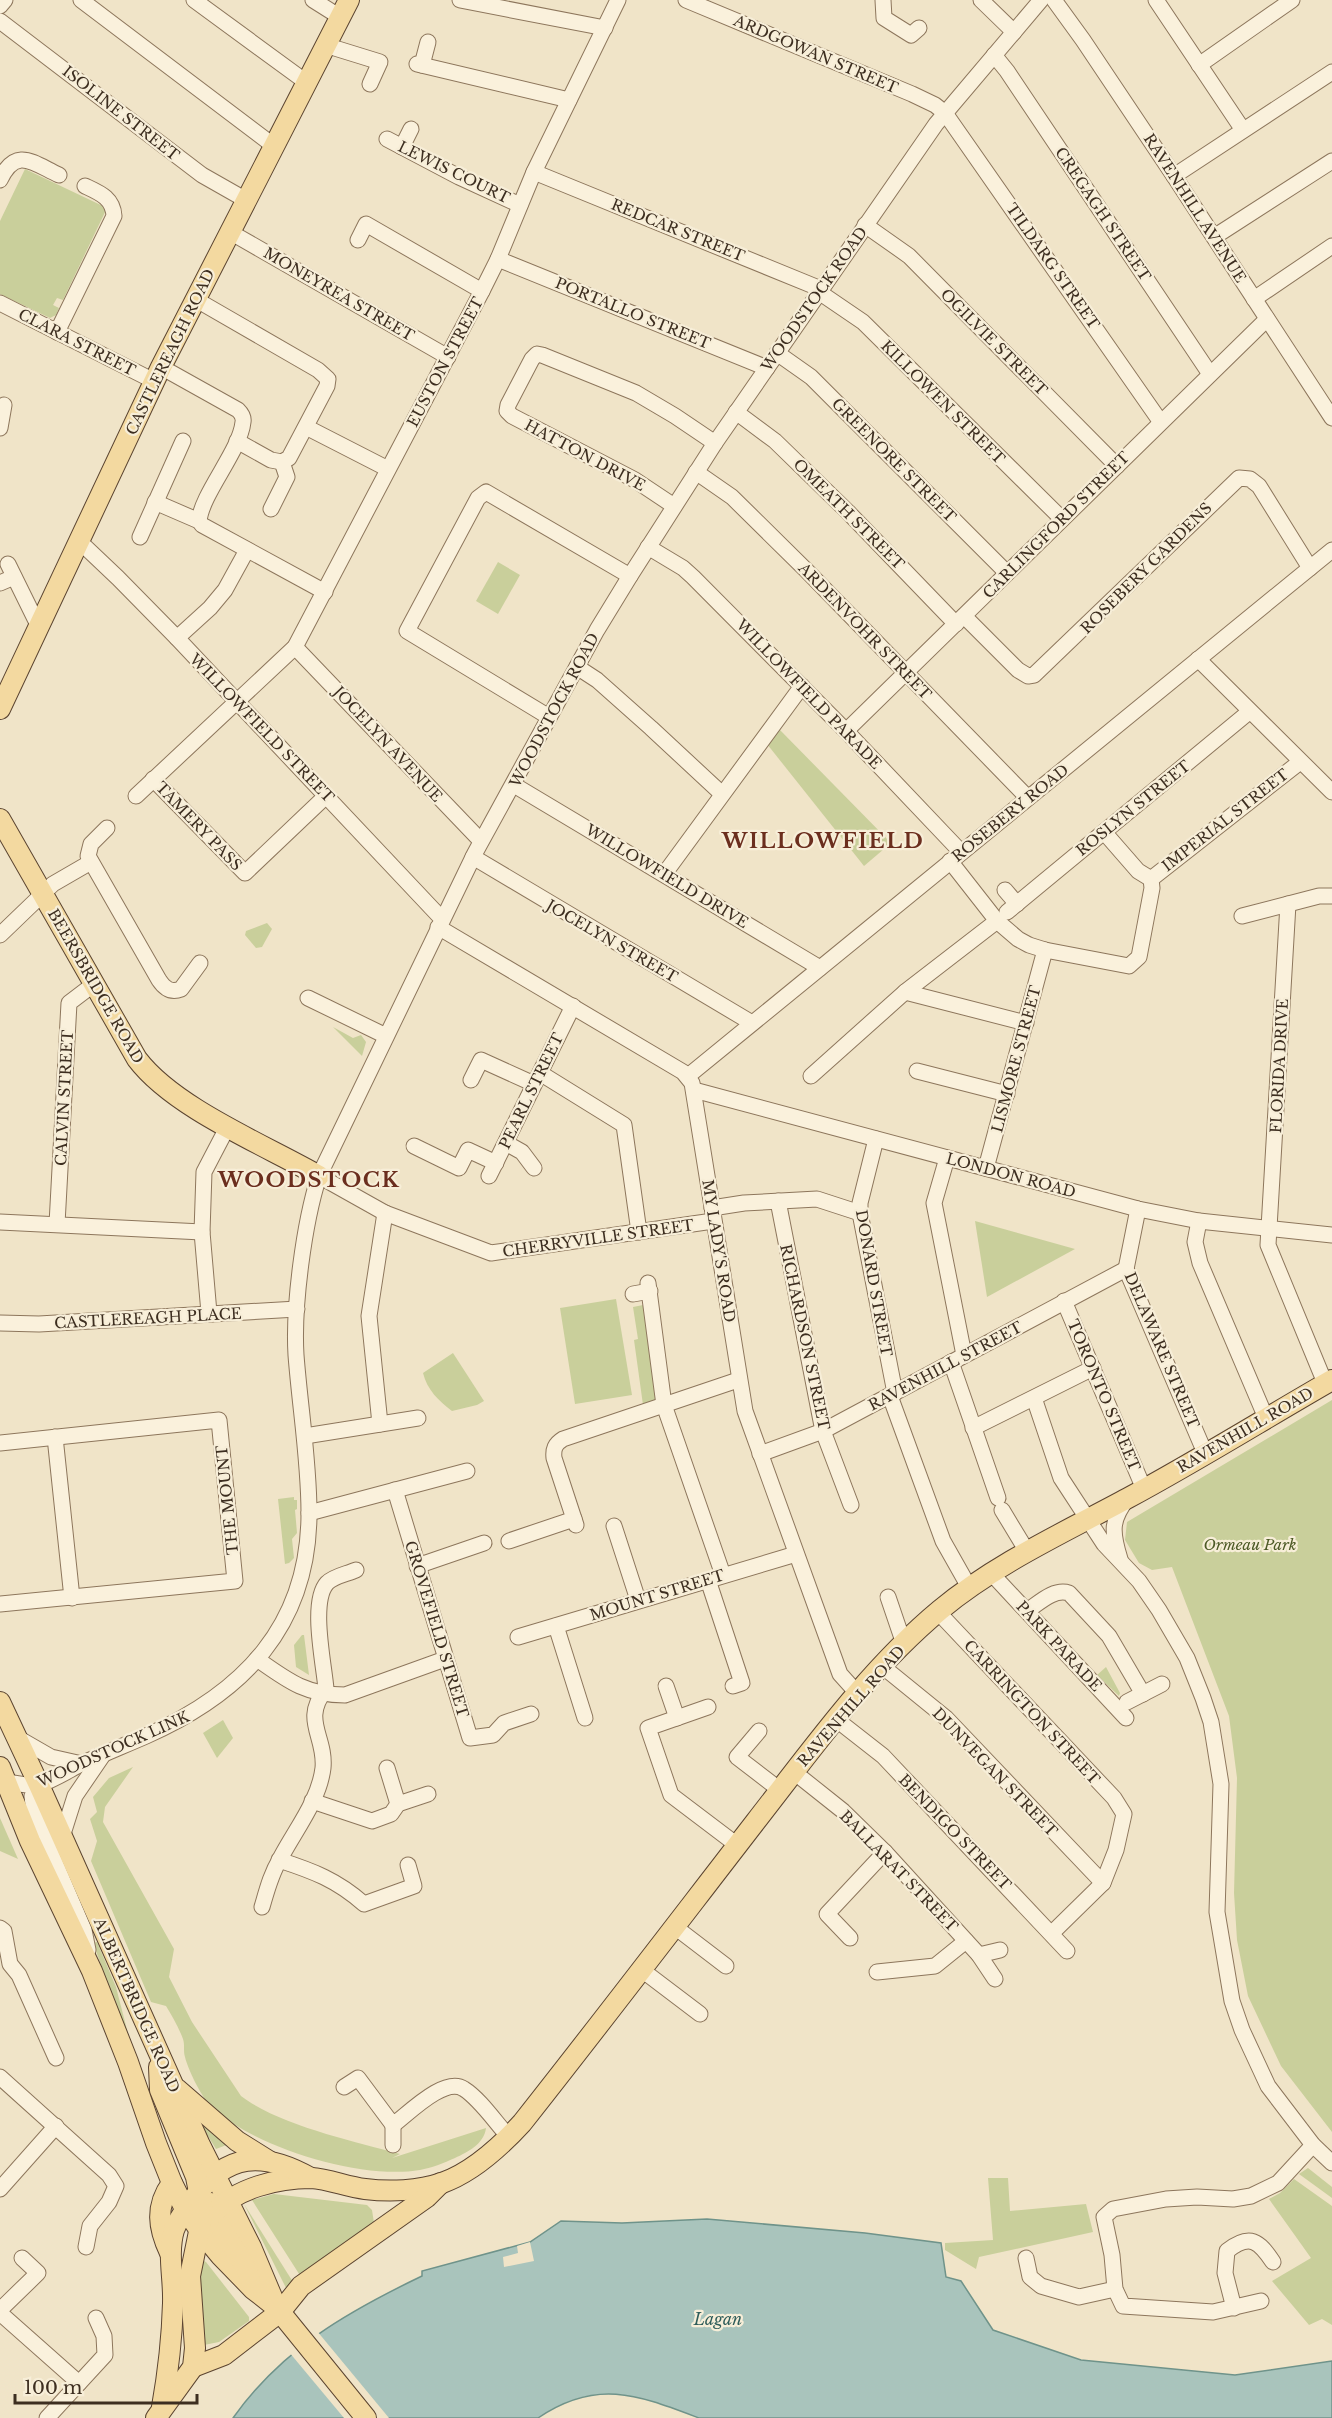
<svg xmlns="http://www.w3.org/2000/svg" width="1332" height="2418" font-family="'Libre Baskerville',serif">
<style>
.green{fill:#c9cf9b}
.water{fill:#a9c4bc;stroke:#6f938a;stroke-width:1.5}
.pier{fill:#f0e4c8}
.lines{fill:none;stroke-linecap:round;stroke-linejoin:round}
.minor-casing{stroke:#8d765c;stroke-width:17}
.major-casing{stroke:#5b4430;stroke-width:22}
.minor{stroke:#faf1dc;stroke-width:15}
.major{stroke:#f3d9a0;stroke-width:20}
.labels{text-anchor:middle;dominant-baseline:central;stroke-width:4.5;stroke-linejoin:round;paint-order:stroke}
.street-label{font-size:15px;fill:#3d2e20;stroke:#f7eed8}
.park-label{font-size:15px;font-style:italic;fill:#4d5a26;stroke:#f7eed8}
.water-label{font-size:16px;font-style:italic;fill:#2f5d5a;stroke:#f7eed8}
.district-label{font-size:21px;font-weight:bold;letter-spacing:1.5px;fill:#6b2e1e;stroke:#f7eed8}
</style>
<rect width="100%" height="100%" fill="#f0e4c8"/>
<!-- green -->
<g class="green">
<polygon points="25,169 107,208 63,300 57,298 53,305 59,308 56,315 50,318 0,294 0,221"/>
<polygon points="498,562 520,575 498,614 476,601"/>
<polygon points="779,729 891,843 864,866 767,744"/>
<polygon points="267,923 272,929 262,947 256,948 245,935 246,931"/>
<polygon points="333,1027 353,1038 361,1035 366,1042 362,1056"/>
<polygon points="975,1221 1075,1249 987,1297"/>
<polygon points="616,1299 632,1395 575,1404 560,1308"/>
<polygon points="643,1305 645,1307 658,1399 643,1405 634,1340 638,1339 633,1307"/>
<path d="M 453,1353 L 484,1401 L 477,1405 L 452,1411 C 439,1401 427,1390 423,1373 Z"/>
<polygon points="1332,1400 1332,2132 1281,2066 1248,1996 1237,1940 1234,1893 1237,1778 1229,1716 1172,1567 1152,1570 1139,1563 1125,1540 1127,1522"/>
<polygon points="294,1497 294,1500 297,1500 297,1509 295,1510 297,1533 292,1539 294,1558 289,1563 285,1564 278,1499"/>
<polygon points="302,1635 304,1635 309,1675 296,1667 294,1645"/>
<polygon points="1106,1667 1120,1693 1119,1696 1097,1675"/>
<polygon points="223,1720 233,1738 217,1758 203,1733"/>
<path d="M 133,1767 L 105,1807 L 103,1822 L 174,1949 L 169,1977 L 192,2022 L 241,2096 C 279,2125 353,2141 400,2154 L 392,2158 L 486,2128 C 484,2144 468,2152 455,2158 C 444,2163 431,2168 420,2170 C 361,2180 258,2148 213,2109 C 203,2100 188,2070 185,2057 C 183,2051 185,2045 183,2039 C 179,2028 172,2016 166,2006 L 151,2002 L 91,1861 L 97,1841 L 90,1819 L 97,1812 L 93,1797 L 109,1778 Z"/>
<polygon points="0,1818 18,1859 0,1851"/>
<polygon points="97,1942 116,1987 132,2049 93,1943"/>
<polygon points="200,2123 202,2123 229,2144 216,2149"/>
<polygon points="1308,2168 1332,2187 1332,2198 1299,2174"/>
<polygon points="988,2178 1008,2178 1010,2211 1086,2204 1093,2232 979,2257 976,2269 945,2250 945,2243 993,2240"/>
<polygon points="1294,2179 1332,2206 1332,2325 1322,2319 1309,2325 1272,2281 1311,2258 1269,2199 1280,2193"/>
<polygon points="274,2194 367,2205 372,2210 374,2223 356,2241 339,2247 312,2266 301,2277 252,2200"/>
<polygon points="244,2204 293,2282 288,2289 286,2288"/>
<polygon points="200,2259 206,2262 249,2317 249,2321 219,2342 204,2345 198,2279"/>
</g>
<!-- water -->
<path class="water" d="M 707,2219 L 865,2233 L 941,2243 L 946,2277 L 961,2281 L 993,2330 L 1081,2360 L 1235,2375 L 1332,2361 L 1332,2418 L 699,2418 C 638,2395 597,2378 538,2418 L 233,2418 C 282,2349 347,2312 422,2276 L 422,2271 L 530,2242 L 561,2221 L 622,2223 Z"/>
<!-- pier -->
<g class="pier">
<polygon points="530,2242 534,2261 504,2267 503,2257 518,2253 517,2246"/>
<polygon points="317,2331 389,2418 344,2418 289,2352"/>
</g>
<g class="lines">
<defs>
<g id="minor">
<polyline points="81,0 274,146"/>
<polyline points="194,0 306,82"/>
<polyline points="313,0 340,17"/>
<polyline points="460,0 605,28"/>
<polyline points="686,0 912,94 935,105 945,113 1160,421"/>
<polyline points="883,0 884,18 911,35 919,28"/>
<polyline points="981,0 1014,32"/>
<polyline points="1054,0 1083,40 1174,176 1332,418"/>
<polyline points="1156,0 1243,130"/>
<polyline points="0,6 5,0"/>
<polyline points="0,21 202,175 246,200"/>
<polyline points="325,45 380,62 370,84"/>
<polyline points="994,55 1007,71 1210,374"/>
<polyline points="417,64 569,100"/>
<polyline points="422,65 428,42"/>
<polyline points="1199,65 1292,0"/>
<polyline points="387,139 459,177 520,205"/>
<polyline points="402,147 411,129"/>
<polyline points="534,172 821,289"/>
<polyline points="1174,176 1332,72"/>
<path d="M 0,180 C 16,146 33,163 59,175"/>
<polyline points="865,225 909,256 1117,466"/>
<polyline points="230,232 448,357"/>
<polyline points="1214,237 1332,161"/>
<polyline points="358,240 366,224 482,291"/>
<polyline points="498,259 767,368"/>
<polyline points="819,292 863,322 1062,519"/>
<polyline points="195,299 318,370 328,379 327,386 289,458 282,462 271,460 237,441"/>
<polyline points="1254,299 1332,246"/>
<polyline points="0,303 154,381"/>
<path d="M 57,332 L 114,216 C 113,198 100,193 85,186"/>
<polyline points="777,353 811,377 1007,573"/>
<path d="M 161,367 L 238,410 C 241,413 244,417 243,422 C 240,451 202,493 199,521"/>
<polyline points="736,412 775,441 848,512 956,624"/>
<polyline points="306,427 388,469"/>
<polyline points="0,428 4,405"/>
<polyline points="696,472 732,497 806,570 1028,798"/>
<polyline points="155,502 199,521 202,525 325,592"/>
<polyline points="674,506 635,480 512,416 507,411 508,405 532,359 537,354 542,355 636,393 675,416 715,443"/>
<polyline points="271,509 287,477 282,462"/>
<polyline points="140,537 183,441"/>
<polyline points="79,541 118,578 177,638 442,919"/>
<polyline points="648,547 683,568 693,577 846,731 961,852"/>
<polyline points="8,564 38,625"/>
<polyline points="0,583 14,577"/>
<polyline points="964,616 1018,670 1028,676 1034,675 1239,478 1250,479 1259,486 1310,568"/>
<polyline points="177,638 210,608 225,590 247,550"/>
<polyline points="295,647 481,841"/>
<polyline points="1198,659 1332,792"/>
<polyline points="577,667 597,680 651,728 722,794"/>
<polyline points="549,717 407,631 478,498 486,492 630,576"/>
<polyline points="846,731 1267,319"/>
<polyline points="153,779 245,873 326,796"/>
<polyline points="514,785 820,968"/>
<polyline points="136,796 295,647 482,291 498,259 534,172 618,0"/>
<path d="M 107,828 L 91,844 L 88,856 L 159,980 C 165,989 171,993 181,989 L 200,963"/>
<polyline points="1104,832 1138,871 1151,879"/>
<polyline points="473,857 752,1023"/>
<polyline points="950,861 997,921 1018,939 1029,945 1045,950 1129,966 1139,957 1152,888 1151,879 1300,762"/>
<polyline points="665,873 802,686"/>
<polyline points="1005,890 1017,904"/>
<polyline points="1288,904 1268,1245 1325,1383"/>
<polyline points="1007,912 1249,712"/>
<polyline points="1242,916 1319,896 1332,896"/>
<polyline points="438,927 683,1072 692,1083 745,1411 840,1674 858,1694"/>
<polyline points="0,935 53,884 91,862"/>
<polyline points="905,992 1026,1023"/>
<polyline points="308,998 386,1036"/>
<polyline points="917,1071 1007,1094"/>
<polyline points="540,1073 624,1125 639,1232"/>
<polyline points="688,1076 1332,550"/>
<polyline points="811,1076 905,992 997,921"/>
<polyline points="471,1080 481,1060 534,1084"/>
<polyline points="694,1090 1138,1209 1199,1221 1332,1235"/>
<polyline points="876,1139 860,1203 860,1213 895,1393"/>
<polyline points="506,1143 522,1152 534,1168"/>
<polyline points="414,1146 459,1168 468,1150 496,1163"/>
<polyline points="947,1158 934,1203 964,1355"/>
<polyline points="986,1168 1045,950"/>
<polyline points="319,1176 385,1213 491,1253 713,1221"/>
<polyline points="489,1176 573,1006"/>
<polyline points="778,1201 823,1431 851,1505"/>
<polyline points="712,1208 744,1203 817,1199 860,1213"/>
<polyline points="1138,1209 1126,1269 1205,1453"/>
<polyline points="1199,1221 1195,1242 1200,1263 1266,1418"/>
<polyline points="0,1222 202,1232"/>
<polyline points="57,1224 69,1003 94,984"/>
<polyline points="648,1283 664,1405 723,1575"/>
<polyline points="633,1294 650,1291"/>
<polyline points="1064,1301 1144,1489"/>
<polyline points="209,1313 202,1232 204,1172 228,1126"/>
<polyline points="0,1323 39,1324 297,1309"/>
<polyline points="951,1362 998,1498"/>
<polyline points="890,1396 943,1541 969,1587"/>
<polyline points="1034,1398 1061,1478 1104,1544 1139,1581 1159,1610 1187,1658 1203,1698 1211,1722 1221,1784 1217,1912 1232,2001 1242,2030 1268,2086 1313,2145 1332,2163"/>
<polyline points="380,1424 369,1316 385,1213"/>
<polyline points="973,1428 1093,1368"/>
<polyline points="305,1436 418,1418"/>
<polyline points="55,1437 72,1598"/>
<polyline points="0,1443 219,1420 235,1581 0,1604"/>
<polyline points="760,1454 823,1431 1126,1269"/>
<polyline points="395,1490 470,1738 493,1735 504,1723 531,1714"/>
<polyline points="1002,1510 1028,1553"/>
<polyline points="309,1513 467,1471"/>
<path d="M 576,1525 L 554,1458 C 553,1449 555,1444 563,1439 L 738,1380"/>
<polyline points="614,1526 638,1600"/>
<polyline points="509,1541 574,1519"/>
<path d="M 1120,1559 C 1112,1533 1110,1520 1128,1498"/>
<polyline points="417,1566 484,1543"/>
<polyline points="992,1574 1126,1718"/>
<polyline points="708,1580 742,1683 733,1686"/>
<polyline points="888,1597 904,1644"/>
<path d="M 1027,1611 C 1039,1603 1054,1588 1069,1593 L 1109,1636 L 1143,1694"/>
<polyline points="938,1612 1114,1798 1124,1814 1116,1850 1103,1883 1052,1933"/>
<polyline points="556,1626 585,1718"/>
<polyline points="518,1637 796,1554"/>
<path d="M 257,1659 C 288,1681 306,1695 345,1695 L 445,1659"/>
<polyline points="882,1666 946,1718 1103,1883"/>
<polyline points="666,1686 677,1718"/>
<polyline points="1127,1702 1162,1684"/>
<polyline points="708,1707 648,1728 671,1795 737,1845"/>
<polyline points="837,1720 883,1756 1067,1951"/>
<polyline points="759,1731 737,1757 780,1790"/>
<polyline points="18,1738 51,1757 82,1764"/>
<polyline points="387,1768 398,1804"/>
<polyline points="794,1772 843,1811 885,1852 979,1955 995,1979"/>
<path d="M 7,1782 C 16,1783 29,1787 38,1785 C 52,1781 66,1772 79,1765 C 101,1755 123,1746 146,1736 C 243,1693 309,1626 309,1513 C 309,1460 300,1408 296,1355 C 293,1306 304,1223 319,1176 L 475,853 L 597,630 L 630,576 L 715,443 L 936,124 L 1041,0"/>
<polyline points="39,1785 32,1796 34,1813 84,1930 88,1950"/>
<polyline points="312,1801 372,1821 391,1814 398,1804 428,1794"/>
<polyline points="62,1837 75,1796 103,1755"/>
<path d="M 279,1860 C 313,1871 337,1880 364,1904 L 414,1886 L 408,1865"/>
<path d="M 262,1907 C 267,1890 271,1874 280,1859 C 295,1830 319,1801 323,1768 C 326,1736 301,1720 326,1689 C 324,1664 310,1602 327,1583 C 334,1576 347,1574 356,1570"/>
<polyline points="675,1927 726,1966"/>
<polyline points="0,1928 4,1931 10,1964 19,1975 56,2058"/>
<polyline points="850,1938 827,1914 885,1852"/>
<polyline points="979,1955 1000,1950"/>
<polyline points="642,1970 700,2014"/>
<polyline points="877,1972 935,1966 966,1941"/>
<polyline points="0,2077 109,2175 116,2186 109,2202 90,2226 86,2247"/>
<path d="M 344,2087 L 358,2078 L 393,2125 C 409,2113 445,2076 464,2089 C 480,2099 496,2123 509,2137"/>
<polyline points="393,2145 393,2125"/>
<polyline points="0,2189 56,2126"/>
<polyline points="1026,2258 1030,2277 1041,2286 1079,2297 1115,2289"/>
<polyline points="1261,2301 1213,2312 1123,2306 1115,2289 1112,2255 1104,2217 1113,2209 1166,2199 1197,2197 1233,2199 1251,2196 1278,2183 1313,2145"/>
<path d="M 1234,2308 L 1225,2273 L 1227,2251 C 1250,2233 1259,2241 1273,2262"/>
<polyline points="0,2310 38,2273 22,2258"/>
<polyline points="0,2313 79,2383"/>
<polyline points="47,2418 105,2355 104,2336 96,2318"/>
</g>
<g id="major">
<polyline points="0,709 161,367 349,0"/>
<path d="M 0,819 L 137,1059 C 174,1108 265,1145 319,1176"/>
<polyline points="0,1702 39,1785 200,2145 251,2247 275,2304"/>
<polyline points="0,1767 30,1841 92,1971 128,2062 156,2143 172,2183 185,2209 201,2232 220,2255 253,2289 276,2307 366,2418"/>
<polyline points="177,2089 237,2141 269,2161"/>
<path d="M 211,2203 C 216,2230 241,2251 250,2278"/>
<path d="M 201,2232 C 205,2226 209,2218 214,2213 C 236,2188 278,2178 311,2178 C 329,2179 347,2187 365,2189 C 389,2192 419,2191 442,2183 C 473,2172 500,2147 522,2123 C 601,2023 678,1922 756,1821 C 813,1748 869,1669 940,1610 C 995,1564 1065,1532 1128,1498 C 1197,1461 1264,1419 1332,1380"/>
<path d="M 170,2253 C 158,2228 155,2206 172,2183"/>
<polyline points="193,2367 224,2355 280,2312 301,2286 427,2197 441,2183"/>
<path d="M 162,2407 C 168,2373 172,2338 173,2303 C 174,2279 167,2254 174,2230 C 178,2219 186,2209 193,2199 C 227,2152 263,2151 311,2178"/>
<polyline points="156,2418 193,2367 195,2348 190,2276 203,2212 196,2177 160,2090 159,2067"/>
</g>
</defs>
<!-- minor casing -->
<use href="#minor" class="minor-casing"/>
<!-- major casing -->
<use href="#major" class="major-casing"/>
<!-- minor -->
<use href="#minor" class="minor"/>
<!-- major -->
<use href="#major" class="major"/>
</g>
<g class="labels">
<!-- street labels -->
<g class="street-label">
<text transform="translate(816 54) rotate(23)">ARDGOWAN STREET</text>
<text transform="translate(121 113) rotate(38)">ISOLINE STREET</text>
<text transform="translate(454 172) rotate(26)">LEWIS COURT</text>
<text transform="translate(1195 208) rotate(57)">RAVENHILL AVENUE</text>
<text transform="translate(1103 214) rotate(56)">CREGAGH STREET</text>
<text transform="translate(678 230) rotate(22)">REDCAR STREET</text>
<text transform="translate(1053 266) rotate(55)">TILDARG STREET</text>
<text transform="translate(339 294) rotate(30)">MONEYREA STREET</text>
<text transform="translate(814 299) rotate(-55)">WOODSTOCK ROAD</text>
<text transform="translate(633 313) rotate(22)">PORTALLO STREET</text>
<text transform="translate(77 342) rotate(27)">CLARA STREET</text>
<text transform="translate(994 342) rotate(45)">OGILVIE STREET</text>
<text transform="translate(170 352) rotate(-64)">CASTLEREAGH ROAD</text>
<text transform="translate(445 362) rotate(-62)">EUSTON STREET</text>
<text transform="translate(943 402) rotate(45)">KILLOWEN STREET</text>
<text transform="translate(585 455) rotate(28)">HATTON DRIVE</text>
<text transform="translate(894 460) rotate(45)">GREENORE STREET</text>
<text transform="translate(849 514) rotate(45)">OMEATH STREET</text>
<text transform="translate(1056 525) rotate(-45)">CARLINGFORD STREET</text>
<text transform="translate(1146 568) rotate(-45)">ROSEBERY GARDENS</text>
<text transform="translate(865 631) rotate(46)">ARDENVOHR STREET</text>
<text transform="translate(809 694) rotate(46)">WILLOWFIELD PARADE</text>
<text transform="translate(554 710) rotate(-62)">WOODSTOCK ROAD</text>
<text transform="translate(262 728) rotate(46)">WILLOWFIELD STREET</text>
<text transform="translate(388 744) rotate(47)">JOCELYN AVENUE</text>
<text transform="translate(1133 808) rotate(-39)">ROSLYN STREET</text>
<text transform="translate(1010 813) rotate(-39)">ROSEBERY ROAD</text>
<text transform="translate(1225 820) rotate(-38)">IMPERIAL STREET</text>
<text transform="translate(199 826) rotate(46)">TAMERY PASS</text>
<text transform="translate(667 876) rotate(31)">WILLOWFIELD DRIVE</text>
<text transform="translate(612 941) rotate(30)">JOCELYN STREET</text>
<text transform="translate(96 986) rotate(60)">BEERSBRIDGE ROAD</text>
<text transform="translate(1016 1059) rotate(-75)">LISMORE STREET</text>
<text transform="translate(1279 1066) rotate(-87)">FLORIDA DRIVE</text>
<text transform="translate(531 1091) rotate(-64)">PEARL STREET</text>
<text transform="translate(64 1098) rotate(-87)">CALVIN STREET</text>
<text transform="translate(1011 1175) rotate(15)">LONDON ROAD</text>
<text transform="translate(598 1238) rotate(-8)">CHERRYVILLE STREET</text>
<text transform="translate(719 1251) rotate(81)">MY LADY'S ROAD</text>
<text transform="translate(874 1283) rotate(80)">DONARD STREET</text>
<text transform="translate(148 1318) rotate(-3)">CASTLEREAGH PLACE</text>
<text transform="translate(805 1337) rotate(78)">RICHARDSON STREET</text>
<text transform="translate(1162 1350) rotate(67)">DELAWARE STREET</text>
<text transform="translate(945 1366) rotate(-28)">RAVENHILL STREET</text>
<text transform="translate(1104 1395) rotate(67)">TORONTO STREET</text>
<text transform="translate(1245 1430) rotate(-30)">RAVENHILL ROAD</text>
<text transform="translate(227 1500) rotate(-96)">THE MOUNT</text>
<text transform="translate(657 1595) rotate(-17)">MOUNT STREET</text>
<text transform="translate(437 1629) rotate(73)">GROVEFIELD STREET</text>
<text transform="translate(1059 1646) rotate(47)">PARK PARADE</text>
<text transform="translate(851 1706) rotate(-49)">RAVENHILL ROAD</text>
<text transform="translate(1032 1712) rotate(47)">CARRINGTON STREET</text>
<text transform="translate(113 1749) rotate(-24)">WOODSTOCK LINK</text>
<text transform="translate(995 1772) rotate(46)">DUNVEGAN STREET</text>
<text transform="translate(955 1832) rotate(46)">BENDIGO STREET</text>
<text transform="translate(899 1871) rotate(46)">BALLARAT STREET</text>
<text transform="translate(137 2005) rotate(66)">ALBERTBRIDGE ROAD</text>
</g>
<!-- park labels -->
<g class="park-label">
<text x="1250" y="1544">Ormeau Park</text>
</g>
<!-- water labels -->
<g class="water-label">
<text x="718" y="2319">Lagan</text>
</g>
<!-- district labels -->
<g class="district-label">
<text x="823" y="841">WILLOWFIELD</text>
<text x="309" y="1180">WOODSTOCK</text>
</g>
</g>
<!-- scale -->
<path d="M15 2394v9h182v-9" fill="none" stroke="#3d2e20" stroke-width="3"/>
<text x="24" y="2394" font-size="18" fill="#3d2e20" stroke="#f7eed8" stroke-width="4.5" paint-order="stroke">100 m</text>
</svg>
